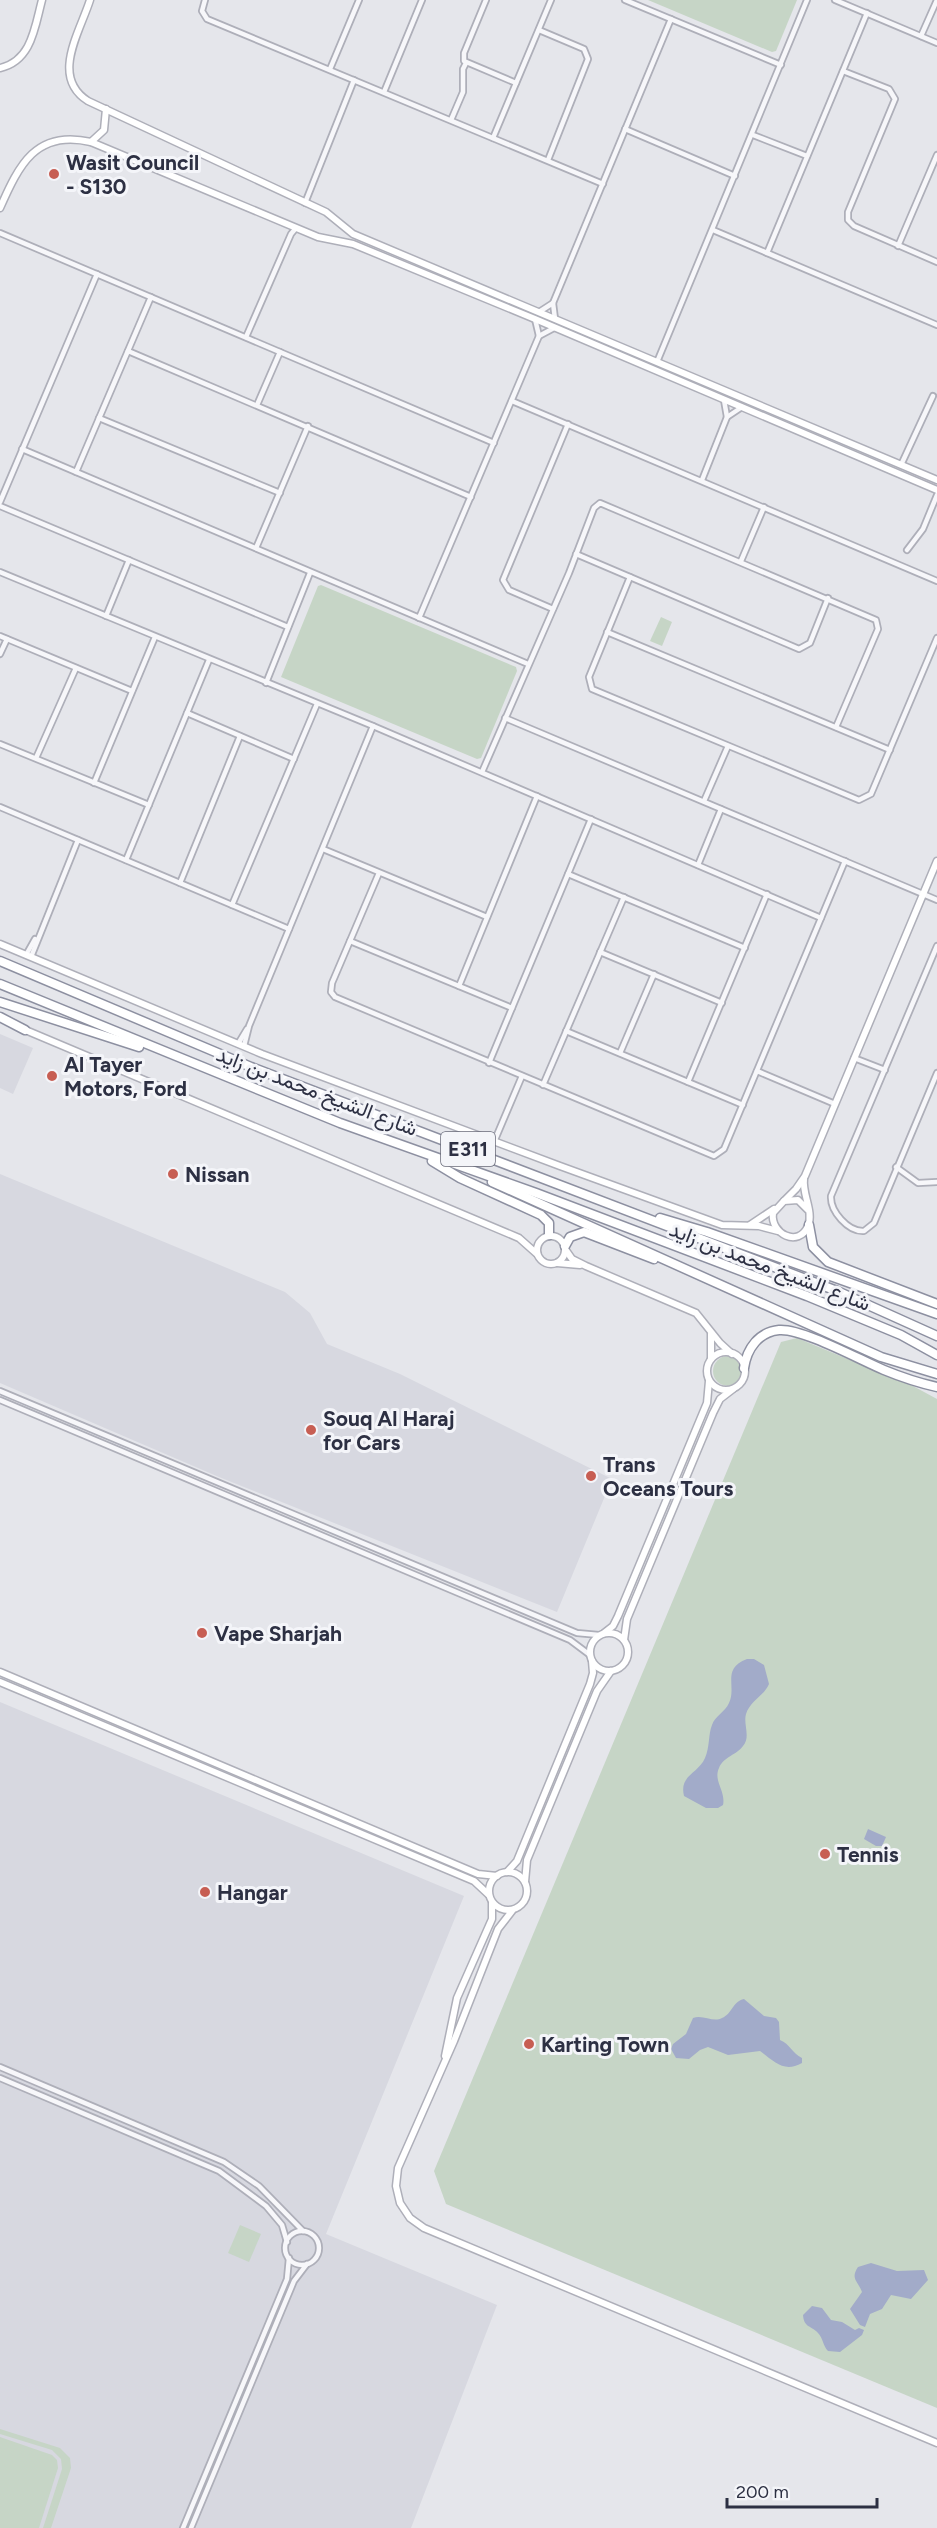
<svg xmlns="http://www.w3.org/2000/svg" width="937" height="2528" font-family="Figtree,Vazirmatn,sans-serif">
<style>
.built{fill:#d7d8e0}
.green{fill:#c6d5c6}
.water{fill:#a2abc9}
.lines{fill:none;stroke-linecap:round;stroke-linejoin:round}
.street-casing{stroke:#aeafb9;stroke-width:8}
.secondary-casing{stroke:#aeafb9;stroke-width:9}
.highway-casing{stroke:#8d90a1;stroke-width:11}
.street{stroke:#f7f7fa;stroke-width:4.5}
.secondary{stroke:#fff;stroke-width:6}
.highway{stroke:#fff;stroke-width:8}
.poi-dot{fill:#c75e53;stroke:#f4f5f9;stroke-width:2}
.labels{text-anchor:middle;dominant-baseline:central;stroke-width:6;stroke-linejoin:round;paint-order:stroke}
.shield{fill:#f4f5f9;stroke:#696b7a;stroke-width:1.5}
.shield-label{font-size:20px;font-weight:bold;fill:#2d3043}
.poi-label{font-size:21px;font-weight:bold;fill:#2d3043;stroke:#f4f5f9;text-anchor:start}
.street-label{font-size:21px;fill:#2d3043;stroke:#f4f5f9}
</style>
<rect width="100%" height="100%" fill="#e5e6eb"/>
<!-- built -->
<g class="built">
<polygon points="0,1034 33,1048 13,1094 0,1088"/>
<polygon points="0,1174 285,1292 310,1313 327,1344 400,1374 612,1479 557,1612 219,1477 0,1383"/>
<polygon points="0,1702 464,1896 326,2234 497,2305 411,2528 0,2528"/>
</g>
<!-- green -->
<g class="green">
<polygon points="648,0 797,0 776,51 772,52"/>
<polygon points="321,585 516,667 517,671 481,758 477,759 281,677 318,586"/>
<polygon points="661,617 672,622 662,646 650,641"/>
<polygon points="797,1338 913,1386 937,1399 937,2408 446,2204 434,2171 781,1342"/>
<circle cx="728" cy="1371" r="15"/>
<polygon points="240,2225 261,2234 249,2262 228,2253"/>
<polygon points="0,2429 60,2448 70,2458 71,2468 51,2528 43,2528 62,2469 61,2459 52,2450 0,2434"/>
<polygon points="0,2437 52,2455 57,2460 58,2468 39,2528 0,2528"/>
</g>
<!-- water -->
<g class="water">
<path d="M 747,1659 L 754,1659 L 764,1665 L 769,1684 C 764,1696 750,1701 746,1714 C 743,1724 751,1737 743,1746 C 737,1755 724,1756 719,1768 C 713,1781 726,1791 723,1805 L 718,1808 L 706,1808 L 684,1796 C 679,1775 698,1774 705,1758 C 710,1747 708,1735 712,1725 C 715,1716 725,1712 729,1703 C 737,1686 721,1669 747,1659 Z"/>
<polygon points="868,1829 886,1837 882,1846 876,1846 864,1839"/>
<path d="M 744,1999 L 764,2016 L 776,2018 L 779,2022 L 780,2040 C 790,2044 792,2053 802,2058 L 802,2063 C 784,2073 775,2062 760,2051 L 728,2055 L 708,2047 L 700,2050 L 689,2059 L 676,2058 L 671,2049 L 673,2044 L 686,2034 L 693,2018 C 703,2014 713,2023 722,2018 C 732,2014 733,2001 744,1999 Z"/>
<path d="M 871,2263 L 897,2271 L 924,2270 L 928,2280 L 911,2299 L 891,2295 L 882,2309 L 870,2314 L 865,2327 L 860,2325 L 850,2309 L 862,2292 C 858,2281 850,2279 858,2267 Z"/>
<path d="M 812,2306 L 822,2308 L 831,2320 L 842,2322 L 855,2330 L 859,2328 L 864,2330 L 862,2335 L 840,2352 L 828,2351 C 823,2346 823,2338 818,2333 C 811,2325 804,2328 803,2315 Z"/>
</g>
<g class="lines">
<defs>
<g id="street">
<polyline points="205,0 202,11 207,19 603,184"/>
<polyline points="486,0 464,53 464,61 516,83"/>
<polyline points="625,0 781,65"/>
<polyline points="835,0 937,43"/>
<polyline points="539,30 584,49 588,59 548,160"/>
<polyline points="921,36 937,0"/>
<polyline points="330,69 359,0"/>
<polyline points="843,71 889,89 895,99 848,212 848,220 854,226 937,262"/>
<polyline points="384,92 422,0"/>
<polyline points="451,120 463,92 463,69 466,63"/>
<polyline points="625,129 735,176"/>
<polyline points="753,135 807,156"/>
<polyline points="493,138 551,0"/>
<polyline points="305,203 354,80"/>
<polyline points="713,230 937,325"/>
<polyline points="0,233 494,443"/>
<polyline points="898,246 937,155"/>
<polyline points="767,253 867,13"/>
<polyline points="539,312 553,303"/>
<polyline points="535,319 539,336"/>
<polyline points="555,319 553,303 671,19"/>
<polyline points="246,337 291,234 296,228"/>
<polyline points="128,351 471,497"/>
<polyline points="657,362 807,0"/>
<polyline points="512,401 937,581"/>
<polyline points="257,405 280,352"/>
<polyline points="727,417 742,407"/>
<polyline points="99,418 280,493"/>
<polyline points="22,449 528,664"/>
<polyline points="901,465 933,396"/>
<polyline points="76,472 151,297"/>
<polyline points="702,480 727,417 724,400"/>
<polyline points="0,502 97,274"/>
<polyline points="0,506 288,627"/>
<polyline points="256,548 308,426"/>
<polyline points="907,550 923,529 937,495"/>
<polyline points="576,554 799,649 810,643 828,598"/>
<polyline points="741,561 764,507"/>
<polyline points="0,572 373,726 821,918"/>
<polyline points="630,577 589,677 592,689 859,800 871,794 937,638"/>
<polyline points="553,609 509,590 503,580 568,424"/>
<polyline points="106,616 129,560"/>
<polyline points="419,618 539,336 554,328"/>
<polyline points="607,632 890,750"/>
<polyline points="0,636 132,691"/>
<polyline points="0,654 7,639"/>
<polyline points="266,683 310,573"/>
<polyline points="187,713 294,759"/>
<polyline points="505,718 937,900"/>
<polyline points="0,744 149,805"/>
<polyline points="36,758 76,668"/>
<polyline points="482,772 569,573 594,508 600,503 876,620 878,629 836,727"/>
<polyline points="94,783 155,637"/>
<polyline points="704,801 728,746"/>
<polyline points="0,807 289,929"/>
<polyline points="323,849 487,917"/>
<polyline points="126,860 209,660"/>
<polyline points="698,865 721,809"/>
<polyline points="379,873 332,983 331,992 335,997 714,1156 724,1149 845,861"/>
<polyline points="568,874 745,948"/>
<polyline points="180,883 240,736"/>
<polyline points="232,905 317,704"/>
<polyline points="350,941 512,1008"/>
<path d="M 937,946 L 831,1196 C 830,1211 848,1232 864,1231 L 874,1223 L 937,1073"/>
<polyline points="600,952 722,1003"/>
<polyline points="26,955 35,939"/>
<polyline points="31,957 78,840"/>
<polyline points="459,986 537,796"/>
<polyline points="566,1031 743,1105"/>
<polyline points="238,1044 247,1029"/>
<polyline points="244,1046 249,1026 373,726"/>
<polyline points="620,1053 654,974"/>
<polyline points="854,1058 885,1070"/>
<polyline points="489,1063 591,819"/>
<polyline points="757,1071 835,1104"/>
<polyline points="688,1082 767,894"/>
<polyline points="543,1085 624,897"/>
<polyline points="494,1142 522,1076"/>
<polyline points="896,1167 918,1183 937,1182"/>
<polyline points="0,1391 577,1633 599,1635"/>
<polyline points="0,1400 570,1640 590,1655"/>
<polyline points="0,2067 224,2162 259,2186 303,2231"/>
<polyline points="0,2078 219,2171 266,2206 282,2225 287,2242"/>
<circle cx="302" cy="2248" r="17"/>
<polyline points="183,2528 287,2279 289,2258"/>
<polyline points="191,2528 294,2281 307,2264"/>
</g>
<g id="secondary">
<path d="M 90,0 C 80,32 50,77 88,101 L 326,212 L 353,234 L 937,480"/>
<path d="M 0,68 C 32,61 35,26 42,0"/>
<polyline points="91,142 104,130 106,109"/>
<path d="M 0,208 C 19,165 36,129 91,142 L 318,237 L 353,244 L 535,319 L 937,490"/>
<polyline points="0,944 262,1054 560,1166 722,1225 759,1226 778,1231"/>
<polyline points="23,1029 519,1238 537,1254"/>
<path d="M 804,1179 C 802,1194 814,1212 808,1226 C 799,1248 770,1234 773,1213 L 784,1201 L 798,1200 L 808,1210"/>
<polyline points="784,1201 796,1189 805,1176 937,861"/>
<polyline points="750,1225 774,1209"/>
<circle cx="551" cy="1250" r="14"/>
<polyline points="565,1249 572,1259 586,1266 696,1313 720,1343 732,1354"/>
<polyline points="557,1263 580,1265"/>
<circle cx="726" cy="1371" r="19"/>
<polyline points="711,1359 711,1334"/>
<circle cx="609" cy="1652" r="19"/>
<polyline points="604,1633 613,1626 618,1616 707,1403 709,1381"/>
<polyline points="624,1640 627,1619 713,1413 720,1399 733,1389"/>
<polyline points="0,1672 478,1874 497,1876"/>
<polyline points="0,1682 474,1881 489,1895"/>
<circle cx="508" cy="1891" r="19"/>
<polyline points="507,1872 517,1861 590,1684 593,1673 592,1661"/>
<polyline points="525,1882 527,1860 597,1691 611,1671"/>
<polyline points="512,1911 498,1929 454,2041 398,2168 396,2186 400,2203 410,2218 424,2228 937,2443"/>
<polyline points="445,2056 457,1998 492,1919 492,1903"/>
</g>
<g id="highway">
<polyline points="0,961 251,1067 837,1291 937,1336"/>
<polyline points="0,984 340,1123 536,1193 807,1296 901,1335 937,1355"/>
<polyline points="0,1002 139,1047"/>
<polyline points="0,1017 25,1030"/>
<polyline points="432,1161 460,1178 541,1215 549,1223 549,1235"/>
<polyline points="492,1182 881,1357 937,1374"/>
<polyline points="660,1218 707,1232 937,1314"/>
<polyline points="809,1225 813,1247 828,1262 937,1304"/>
<polyline points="565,1246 570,1237 584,1232 654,1259"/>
<path d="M 744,1368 C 747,1348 759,1332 779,1330 C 802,1328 860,1360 884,1370 C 901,1377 919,1383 937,1387"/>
</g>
</defs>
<!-- street casing -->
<use href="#street" class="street-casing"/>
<!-- secondary casing -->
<use href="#secondary" class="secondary-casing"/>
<!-- highway casing -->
<use href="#highway" class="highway-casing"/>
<!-- street -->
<use href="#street" class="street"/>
<!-- secondary -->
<use href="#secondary" class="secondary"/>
<!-- highway -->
<use href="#highway" class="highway"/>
</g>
<!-- markers -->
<g class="poi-dot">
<circle cx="54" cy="174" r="6"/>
<circle cx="52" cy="1076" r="6"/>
<circle cx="173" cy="1174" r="6"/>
<circle cx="311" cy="1430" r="6"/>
<circle cx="591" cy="1476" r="6"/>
<circle cx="202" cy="1633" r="6"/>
<circle cx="825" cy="1854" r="6"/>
<circle cx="205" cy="1892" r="6"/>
<circle cx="529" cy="2044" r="6"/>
</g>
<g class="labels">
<!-- shield labels -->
<rect class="shield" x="441" y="1132" width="54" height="34" rx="4.5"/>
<g class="shield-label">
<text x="468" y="1149">E311</text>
</g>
<!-- poi labels -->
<g class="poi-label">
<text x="66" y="162">Wasit Council<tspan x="66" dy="24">- S130</tspan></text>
<text x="64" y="1064">Al Tayer<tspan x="64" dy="24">Motors, Ford</tspan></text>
<text x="185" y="1174">Nissan</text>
<text x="323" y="1418">Souq Al Haraj<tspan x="323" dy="24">for Cars</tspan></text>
<text x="603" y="1464">Trans<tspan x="603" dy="24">Oceans Tours</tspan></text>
<text x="214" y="1633">Vape Sharjah</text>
<text x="837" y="1854">Tennis</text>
<text x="217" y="1892">Hangar</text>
<text x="541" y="2044">Karting Town</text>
</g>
<!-- street labels -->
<g class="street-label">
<text transform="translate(317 1091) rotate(21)">شارع الشيخ محمد بن زايد</text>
<text transform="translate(770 1266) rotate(21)">شارع الشيخ محمد بن زايد</text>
</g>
</g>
<!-- scale -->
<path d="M727 2498v9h150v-9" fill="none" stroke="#2d3043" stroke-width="3"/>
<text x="736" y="2498" font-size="18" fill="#2d3043" stroke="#f4f5f9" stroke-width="4.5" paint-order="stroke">200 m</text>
</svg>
